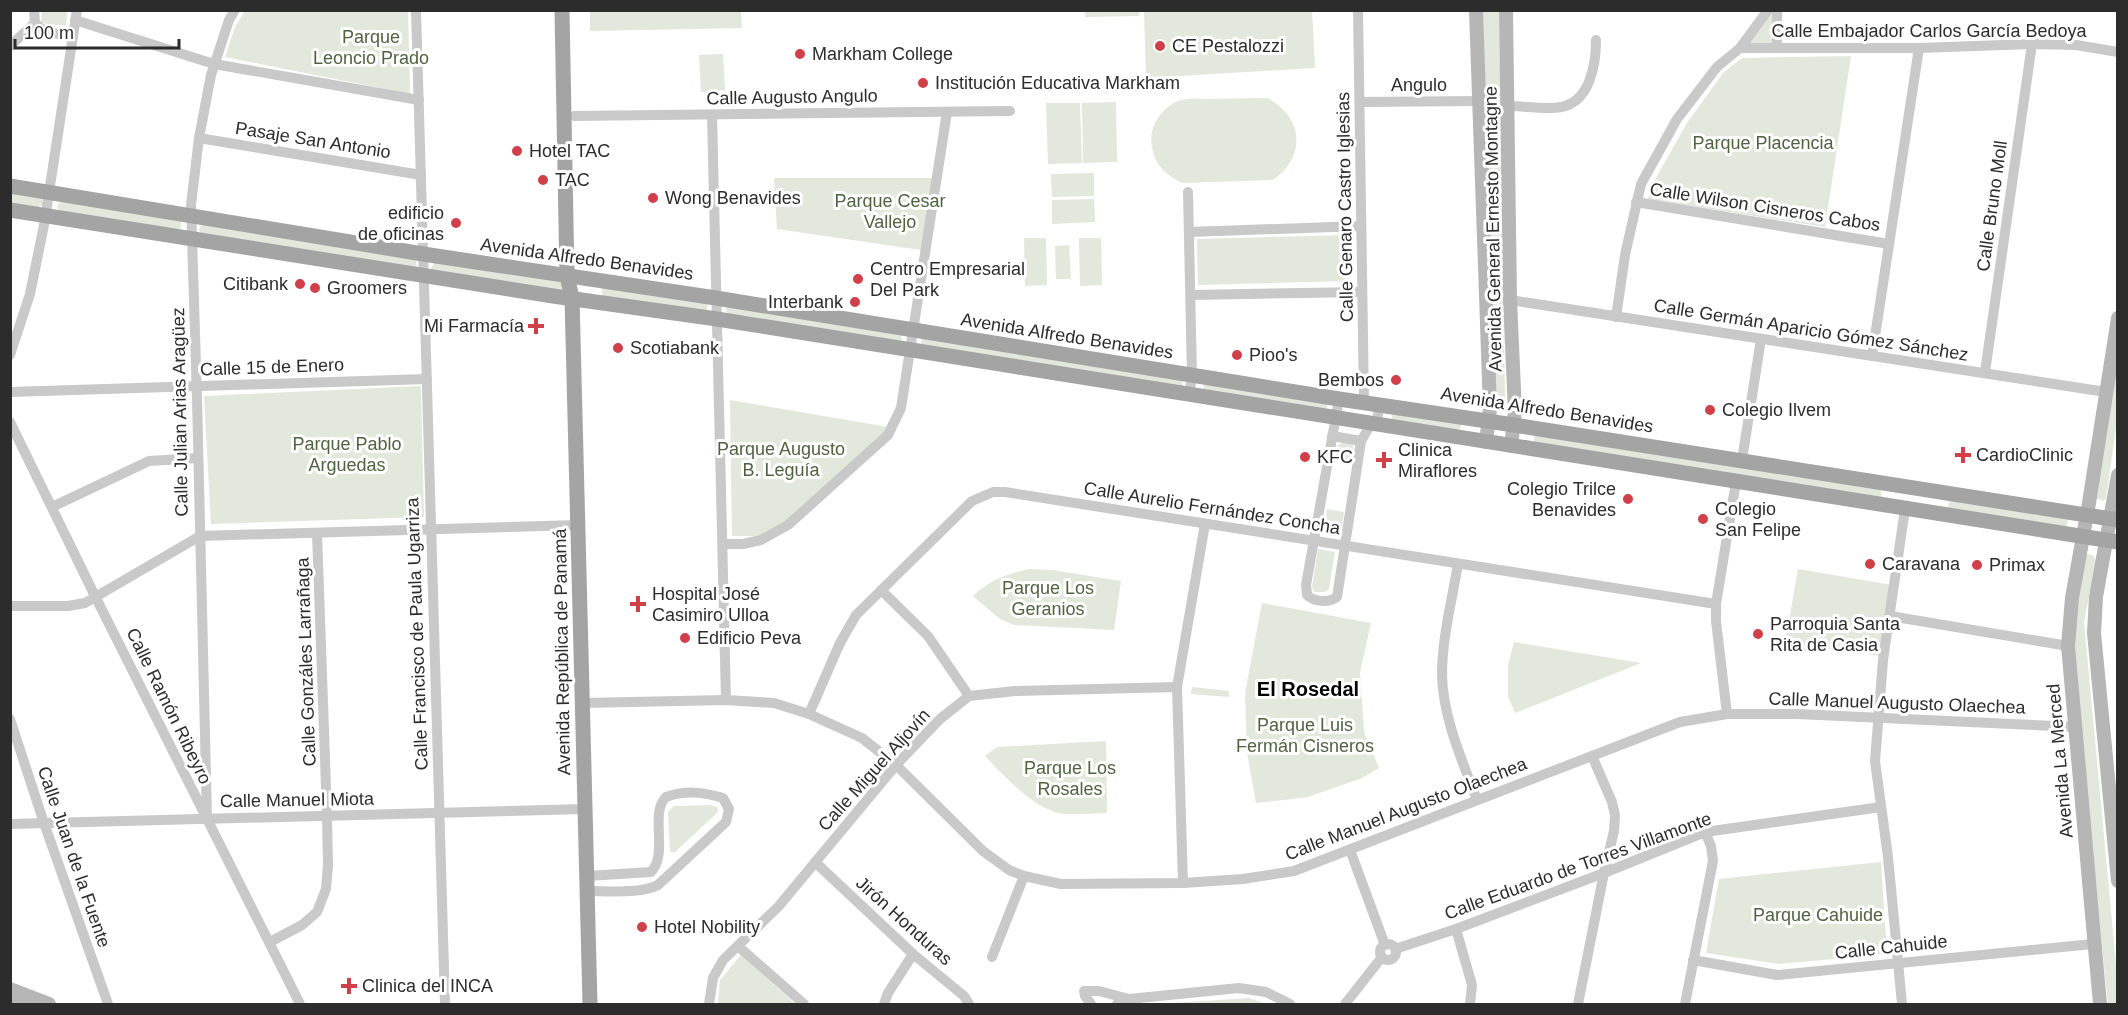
<svg xmlns="http://www.w3.org/2000/svg" width="2128" height="1015" font-family="Arial,sans-serif">
<style>
.green{fill:#e2e8db}
.lines{fill:none;stroke-linecap:round;stroke-linejoin:round}
.street{stroke:#c9c9c9;stroke-width:10}
.secondary{stroke:#b6b6b6;stroke-width:14}
.primary{stroke:#a4a4a4;stroke-width:15}
.poi-dot{fill:#d14049;stroke:#fff;stroke-width:2}
.labels{text-anchor:middle;dominant-baseline:central;stroke-width:6;stroke-linejoin:round;paint-order:stroke}
.street-label{font-size:18px;fill:#2c2c2c;stroke:#fff}
.park-label{font-size:18px;fill:#4f633f;stroke:#fff}
.poi-label{font-size:18px;fill:#2c2c2c;stroke:#fff;text-anchor:start}
.neighbourhood-label{font-size:20px;font-weight:bold;fill:#000;stroke:#fff}
</style>
<rect width="100%" height="100%" fill="#fff"/>
<!-- green -->
<g class="green">
<polygon points="42,11 67,11 66,26 41,23"/>
<polygon points="245,11 408,11 410,94 225,57 235,27"/>
<polygon points="590,11 741,11 742,28 590,31"/>
<polygon points="1085,11 1139,11 1139,16 1085,17"/>
<polygon points="1144,11 1312,11 1315,68 1146,78"/>
<polygon points="1483,11 1499,11 1505,401 1501,406 1497,403 1493,357"/>
<polygon points="1772,11 1772,44 1745,44"/>
<polygon points="723,54 725,90 701,92 699,55"/>
<polygon points="1851,56 1825,227 1648,199 1652,185 1687,123 1723,73 1742,58"/>
<path d="M 1268,98 C 1304,118 1306,157 1273,180 L 1183,183 C 1167,176 1155,166 1152,147 C 1148,127 1161,107 1181,100 C 1189,98 1200,99 1208,99 C 1228,99 1248,98 1268,98 Z"/>
<polygon points="1116,102 1117,162 1083,163 1082,103"/>
<polygon points="1046,103 1080,103 1082,163 1048,164"/>
<polygon points="1094,173 1094,196 1052,197 1051,174"/>
<polygon points="774,178 932,178 921,250 777,229"/>
<polygon points="10,191 42,199 43,204 36,209 11,205"/>
<polygon points="1094,199 1095,222 1052,224 1052,200"/>
<polygon points="65,201 181,221 181,228 173,230 62,212 57,208 58,204"/>
<polygon points="201,225 415,257 417,266 413,269 201,234 199,230"/>
<polygon points="1348,235 1349,281 1198,285 1197,239"/>
<polygon points="1024,238 1046,238 1047,285 1025,286"/>
<polygon points="1079,238 1101,238 1102,285 1080,286"/>
<polygon points="1069,245 1071,279 1056,279 1055,246"/>
<polygon points="435,261 559,279 564,287 561,292 430,270"/>
<polygon points="602,287 706,303 708,305 706,312 602,296"/>
<polygon points="730,305 901,335 902,342 728,316 726,309"/>
<polygon points="922,337 1182,380 1183,387 921,345"/>
<polygon points="2117,355 2117,421 2106,498 2104,501 2095,498"/>
<polygon points="1204,384 1327,404 1327,409 1203,391"/>
<polygon points="421,386 424,517 211,524 204,396"/>
<polygon points="730,400 888,427 883,435 785,522 758,536 732,536"/>
<polygon points="1392,414 1461,424 1461,427 1458,431 1392,421"/>
<polygon points="1537,434 1881,490 1881,497 1879,498 1534,442 1534,436"/>
<polygon points="1342,443 1352,444 1354,449 1352,461 1336,458 1338,445"/>
<polygon points="1949,500 2068,519 2066,528 1948,509"/>
<polygon points="1327,509 1344,512 1341,533 1324,531"/>
<polygon points="1318,549 1335,552 1329,589 1325,592 1314,592 1312,587"/>
<polygon points="2085,554 2092,555 2096,560 2084,622 2117,975 2117,1004 2108,1004 2072,647 2082,557"/>
<path d="M 1028,569 L 1052,570 L 1121,581 L 1114,630 L 1014,625 L 1000,619 L 973,596 C 991,579 1005,575 1028,569 Z"/>
<polygon points="1798,569 1892,585 1879,656 1785,643"/>
<polygon points="1262,603 1371,623 1360,672 1364,732 1379,768 1362,778 1308,797 1256,803 1247,752 1245,693"/>
<polygon points="1514,642 1641,663 1515,713 1508,696 1508,665"/>
<polygon points="1192,687 1229,691 1229,697 1191,694"/>
<path d="M 1106,741 L 1107,813 C 1093,813 1078,815 1064,814 C 1036,811 1004,776 985,756 L 997,747 Z"/>
<polygon points="710,805 717,807 718,811 715,815 675,852 670,852 668,812 674,806"/>
<polygon points="1881,862 1887,954 1779,964 1706,953 1719,879"/>
<polygon points="741,955 795,1004 718,1004 720,980"/>
<polygon points="1249,998 1266,1004 1157,1004"/>
</g>
<g class="lines">
<!-- street -->
<g class="street">
<polyline points="34,10 35,23 43,30 53,33 73,36"/>
<polyline points="416,10 445,1004"/>
<polyline points="1358,10 1364,402"/>
<polyline points="1777,10 1777,48"/>
<polyline points="75,20 214,64 419,100"/>
<polyline points="10,46 35,23"/>
<polyline points="1740,48 1919,48 2032,44 2076,45 2118,52"/>
<polyline points="1360,102 1479,101"/>
<path d="M 1509,106 C 1526,106 1545,110 1561,107 C 1590,102 1596,64 1596,40"/>
<polyline points="712,115 726,700"/>
<polyline points="574,116 1010,111"/>
<polyline points="199,138 421,175"/>
<polyline points="1188,192 1192,376 1189,396"/>
<polyline points="1636,202 1889,244"/>
<polyline points="1189,232 1361,226"/>
<polyline points="1191,295 1362,292"/>
<polyline points="1510,300 2106,392"/>
<polyline points="1616,317 1625,255 1641,184 1677,119 1717,67 1740,48 1768,10"/>
<polyline points="10,355 30,294 44,225 77,10"/>
<polyline points="1872,356 1919,48"/>
<polyline points="1985,372 2032,44"/>
<polyline points="10,392 427,379"/>
<path d="M 1339,399 L 1306,585 L 1307,595 C 1314,602 1329,603 1337,597 L 1361,441 L 1371,424 L 1377,419 L 1380,405"/>
<polyline points="10,422 95,596 300,1004"/>
<polyline points="1332,436 1361,441"/>
<polyline points="1742,460 1761,339"/>
<polyline points="52,507 149,461 198,458"/>
<polyline points="723,544 743,544 761,540 788,525 888,435 901,408 947,112"/>
<path d="M 1458,564 C 1452,600 1442,638 1442,675 C 1443,718 1462,760 1477,800"/>
<polyline points="881,590 928,636 969,696"/>
<polyline points="10,606 68,606 85,603 200,536 578,525"/>
<polyline points="1890,616 2068,646"/>
<polyline points="583,703 726,700 774,703 809,714 862,738 896,765 983,851 1009,870 1024,876 1061,884 1183,883 1243,879 1294,871 1680,722 1727,714 1797,714 2075,727"/>
<polyline points="809,714 840,643 856,615 972,501 993,492 1005,492 1716,604"/>
<polyline points="1727,714 1716,621 1716,604 1736,482"/>
<polyline points="10,719 44,823 108,1004"/>
<polyline points="207,819 197,398 191,205 199,138 211,75 229,20 235,10"/>
<polyline points="10,824 585,809"/>
<polyline points="1350,850 1385,945"/>
<polyline points="815,862 913,954 964,996 969,1004"/>
<path d="M 587,876 L 651,872 C 669,853 649,814 666,797 C 685,790 703,792 723,798 L 729,809 L 726,822 L 658,885 C 641,894 607,891 587,891"/>
<polyline points="1183,883 1177,687 1205,524"/>
<polyline points="1456,929 1472,985 1470,1004"/>
<polyline points="270,942 302,925 317,912 326,889 328,865 327,816 317,533"/>
<circle cx="1388" cy="952" r="8"/>
<polyline points="739,947 804,1004"/>
<polyline points="1395,949 1456,929 1604,873 1705,832 1881,807"/>
<polyline points="992,957 1024,876"/>
<polyline points="1693,960 1777,975 2093,944"/>
<polyline points="709,1004 713,978 723,960 778,907 896,765 940,719 969,696 1015,691 1177,687"/>
<polyline points="884,1004 888,993 913,954"/>
<polyline points="1091,1004 1085,996 1084,991 1099,991 1129,999"/>
<polyline points="1117,1004 1129,999 1239,988 1266,992 1290,1004"/>
<polyline points="1345,1004 1382,957"/>
<polyline points="1578,1004 1604,873 1614,831 1615,815 1612,802 1592,756"/>
<polyline points="1685,1004 1713,861 1711,846 1705,832"/>
<polyline points="1902,1004 1888,857 1875,761 1883,660 1905,509"/>
</g>
<!-- secondary -->
<g class="secondary">
<polyline points="1476,10 1490,409 1486,442"/>
<polyline points="1506,10 1510,300 1515,412 1511,446"/>
<polyline points="2118,475 2096,597 2094,633 2118,881"/>
<polyline points="10,989 49,1004"/>
<polyline points="10,1000 22,1004"/>
<polyline points="2100,1004 2068,646 2072,598 2089,503 2118,318"/>
</g>
<!-- primary -->
<g class="primary">
<polyline points="562,10 567,276 572,298 590,1004"/>
<polyline points="10,186 423,254 716,298 1339,399 1514,425 2118,520"/>
<polyline points="10,210 553,296 717,319 2118,542"/>
</g>
</g>
<!-- markers -->
<g class="poi-dot">
<circle cx="1160" cy="46" r="6"/>
<circle cx="800" cy="54" r="6"/>
<circle cx="923" cy="83" r="6"/>
<circle cx="517" cy="151" r="6"/>
<circle cx="543" cy="180" r="6"/>
<circle cx="653" cy="198" r="6"/>
<circle cx="456" cy="223" r="6"/>
<circle cx="858" cy="279" r="6"/>
<circle cx="300" cy="284" r="6"/>
<circle cx="315" cy="288" r="6"/>
<circle cx="855" cy="302" r="6"/>
<path d="M533 317h6v6h6v6h-6v6h-6v-6h-6v-6h6z"/>
<circle cx="618" cy="348" r="6"/>
<circle cx="1237" cy="355" r="6"/>
<circle cx="1396" cy="380" r="6"/>
<circle cx="1710" cy="410" r="6"/>
<path d="M1960 446h6v6h6v6h-6v6h-6v-6h-6v-6h6z"/>
<circle cx="1305" cy="457" r="6"/>
<path d="M1381 451h6v6h6v6h-6v6h-6v-6h-6v-6h6z"/>
<circle cx="1628" cy="499" r="6"/>
<circle cx="1703" cy="519" r="6"/>
<circle cx="1870" cy="564" r="6"/>
<circle cx="1977" cy="565" r="6"/>
<path d="M635 595h6v6h6v6h-6v6h-6v-6h-6v-6h6z"/>
<circle cx="1758" cy="634" r="6"/>
<circle cx="685" cy="638" r="6"/>
<circle cx="642" cy="927" r="6"/>
<path d="M346 977h6v6h6v6h-6v6h-6v-6h-6v-6h6z"/>
</g>
<g class="labels">
<!-- street labels -->
<g class="street-label">
<text x="1929" y="31">Calle Embajador Carlos García Bedoya</text>
<text x="1419" y="85">Angulo</text>
<text transform="translate(792 97) rotate(-1)">Calle Augusto Angulo</text>
<text transform="translate(313 140) rotate(9)">Pasaje San Antonio</text>
<text transform="translate(1992 206) rotate(-82)">Calle Bruno Moll</text>
<text transform="translate(1345 207) rotate(-91)">Calle Genaro Castro Iglesias</text>
<text transform="translate(1765 207) rotate(9)">Calle Wilson Cisneros Cabos</text>
<text transform="translate(1493 229) rotate(-91)">Avenida General Ernesto Montagne</text>
<text transform="translate(587 259) rotate(8)">Avenida Alfredo Benavides</text>
<text transform="translate(1811 330) rotate(9)">Calle Germán Aparicio Gómez Sánchez</text>
<text transform="translate(1067 336) rotate(9)">Avenida Alfredo Benavides</text>
<text transform="translate(272 367) rotate(-2)">Calle 15 de Enero</text>
<text transform="translate(1547 410) rotate(9)">Avenida Alfredo Benavides</text>
<text transform="translate(180 412) rotate(-91)">Calle Julian Arias Aragüez</text>
<text transform="translate(1212 508) rotate(9)">Calle Aurelio Fernández Concha</text>
<text transform="translate(417 634) rotate(-92)">Calle Francisco de Paula Ugarriza</text>
<text transform="translate(562 652) rotate(-91)">Avenida República de Panamá</text>
<text transform="translate(306 662) rotate(-92)">Calle Gonzáles Larrañaga</text>
<text transform="translate(1897 703) rotate(2)">Calle Manuel Augusto Olaechea</text>
<text transform="translate(169 706) rotate(64)">Calle Ramón Ribeyro</text>
<text transform="translate(2060 761) rotate(-95)">Avenida La Merced</text>
<text transform="translate(874 770) rotate(-48)">Calle Miguel Aljovín</text>
<text transform="translate(297 800) rotate(-1)">Calle Manuel Miota</text>
<text transform="translate(1406 809) rotate(-21)">Calle Manuel Augusto Olaechea</text>
<text transform="translate(74 857) rotate(71)">Calle Juan de la Fuente</text>
<text transform="translate(1578 866) rotate(-20)">Calle Eduardo de Torres Villamonte</text>
<text transform="translate(904 921) rotate(42)">Jirón Honduras</text>
<text transform="translate(1891 947) rotate(-6)">Calle Cahuide</text>
</g>
<!-- park labels -->
<g class="park-label">
<text x="371" y="37">Parque<tspan x="371" dy="21">Leoncio Prado</tspan></text>
<text x="1763" y="143">Parque Placencia</text>
<text x="890" y="201">Parque Cesar<tspan x="890" dy="21">Vallejo</tspan></text>
<text x="347" y="444">Parque Pablo<tspan x="347" dy="21">Arguedas</tspan></text>
<text x="781" y="449">Parque Augusto<tspan x="781" dy="21">B. Leguía</tspan></text>
<text x="1048" y="588">Parque Los<tspan x="1048" dy="21">Geranios</tspan></text>
<text x="1305" y="725">Parque Luis<tspan x="1305" dy="21">Fermán Cisneros</tspan></text>
<text x="1070" y="768">Parque Los<tspan x="1070" dy="21">Rosales</tspan></text>
<text x="1818" y="915">Parque Cahuide</text>
</g>
<!-- poi labels -->
<g class="poi-label">
<text x="1172" y="46">CE Pestalozzi</text>
<text x="812" y="54">Markham College</text>
<text x="935" y="83">Institución Educativa Markham</text>
<text x="529" y="151">Hotel TAC</text>
<text x="555" y="180">TAC</text>
<text x="665" y="198">Wong Benavides</text>
<text x="444" y="213" text-anchor="end">edificio<tspan x="444" dy="21">de oficinas</tspan></text>
<text x="870" y="269">Centro Empresarial<tspan x="870" dy="21">Del Park</tspan></text>
<text x="288" y="284" text-anchor="end">Citibank</text>
<text x="327" y="288">Groomers</text>
<text x="843" y="302" text-anchor="end">Interbank</text>
<text x="524" y="326" text-anchor="end">Mi Farmacía</text>
<text x="630" y="348">Scotiabank</text>
<text x="1249" y="355">Pioo's</text>
<text x="1384" y="380" text-anchor="end">Bembos</text>
<text x="1722" y="410">Colegio Ilvem</text>
<text x="1398" y="450">Clinica<tspan x="1398" dy="21">Miraflores</tspan></text>
<text x="1976" y="455">CardioClinic</text>
<text x="1317" y="457">KFC</text>
<text x="1616" y="489" text-anchor="end">Colegio Trilce<tspan x="1616" dy="21">Benavides</tspan></text>
<text x="1715" y="509">Colegio<tspan x="1715" dy="21">San Felipe</tspan></text>
<text x="1882" y="564">Caravana</text>
<text x="1989" y="565">Primax</text>
<text x="652" y="594">Hospital José<tspan x="652" dy="21">Casimiro Ulloa</tspan></text>
<text x="1770" y="624">Parroquia Santa<tspan x="1770" dy="21">Rita de Casia</tspan></text>
<text x="697" y="638">Edificio Peva</text>
<text x="654" y="927">Hotel Nobility</text>
<text x="362" y="986">Clinica del INCA</text>
</g>
<!-- neighbourhood labels -->
<g class="neighbourhood-label">
<text x="1308" y="689">El Rosedal</text>
</g>
</g>
<!-- border -->
<rect width="2128" height="1015" fill="none" stroke="#2c2c2c" stroke-width="24"/>
<!-- scale -->
<path d="M15 39v9h164v-9" fill="none" stroke="#2c2c2c" stroke-width="3"/>
<text x="24" y="39" font-size="18" fill="#2c2c2c" stroke="#ffffff" stroke-width="4.5" paint-order="stroke">100 m</text>
</svg>
